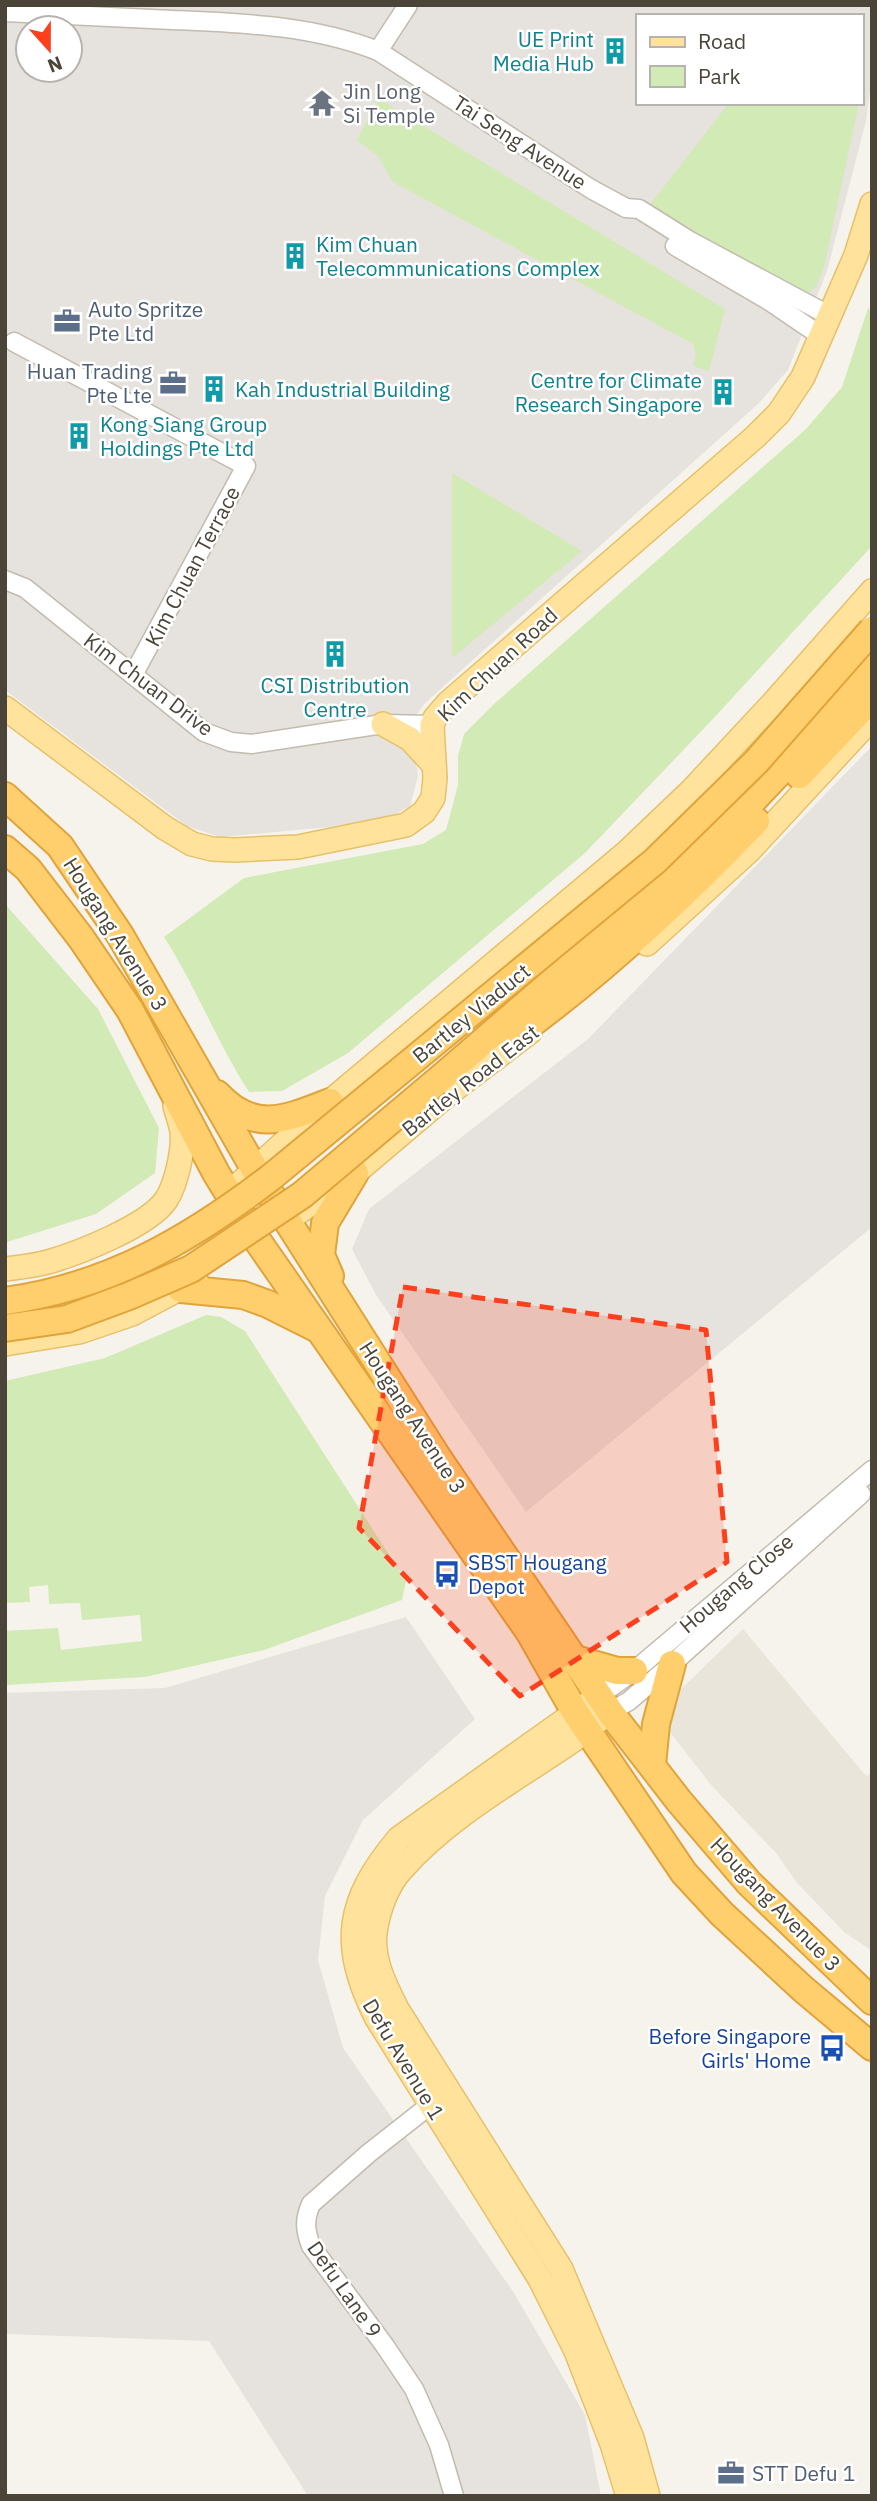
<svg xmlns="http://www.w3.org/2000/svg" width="877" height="2501" font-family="'IBM Plex Sans',sans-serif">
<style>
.residential{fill:#eae5da}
.industrial{fill:#e6e2dd;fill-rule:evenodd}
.green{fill:#d2eab5}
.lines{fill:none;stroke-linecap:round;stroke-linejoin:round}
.minor-casing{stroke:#c2bbae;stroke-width:21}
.major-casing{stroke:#e6c16a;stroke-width:26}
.highway-casing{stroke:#e0a43c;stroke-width:30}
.minor{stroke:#fff;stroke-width:18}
.major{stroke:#ffe39c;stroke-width:23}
.highway{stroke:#ffcf6e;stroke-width:26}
.highway-bridge-casing{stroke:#e0a43c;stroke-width:30;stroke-linecap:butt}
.highway-bridge{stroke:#ffcf6e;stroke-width:26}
.marked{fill:#fc3f1d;fill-opacity:0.2;stroke:#fc3f1d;stroke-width:5;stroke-dasharray:14 9;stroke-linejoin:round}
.labels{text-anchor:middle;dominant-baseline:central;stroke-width:5;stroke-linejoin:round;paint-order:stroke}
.culture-label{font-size:21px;fill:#0d838f;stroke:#fff;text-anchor:start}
.worship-label{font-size:21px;fill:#5b616d;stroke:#fff;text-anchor:start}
.street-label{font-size:21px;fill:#4b4439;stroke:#fff}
.service-label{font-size:21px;fill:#4e5e75;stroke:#fff;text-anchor:start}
.transit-label{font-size:21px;fill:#164399;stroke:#fff;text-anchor:start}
</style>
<rect width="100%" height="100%" fill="#f6f3ec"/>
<!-- residential -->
<polygon class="residential" points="743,1629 866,1776 872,1773 872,1951 844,1932 797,1883 776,1853 712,1786 668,1730 668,1725 680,1690"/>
<!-- industrial -->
<g class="industrial">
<path d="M 5,5 L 872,5 L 872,75 L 866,121 L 827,271 L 788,370 L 758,404 L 425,703 L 412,721 L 418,776 L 410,806 L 390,817 L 329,827 L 220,837 L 187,826 L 5,690 ZM 637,16 L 861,16 L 861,103 L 637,103 ZM 28,28 L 70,28 L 70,70 L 28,70 Z"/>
<polygon points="872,746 872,1227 526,1512 376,1295 352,1249 369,1209 588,1039"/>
<polygon points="406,1617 475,1719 363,1820 325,1896 318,1960 343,2048 514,2293 585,2415 601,2496 308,2496 209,2341 5,2334 5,1693 165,1688"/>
</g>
<!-- green -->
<g class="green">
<polygon points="379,99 725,309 709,371 693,366 696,354 693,344 393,182 379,157 357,140"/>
<path d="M 729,103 L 859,103 L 824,267 C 815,290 815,294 789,297 L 649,206 Z"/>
<path d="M 868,308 L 872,312 L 872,546 L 711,721 L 585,853 L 348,1053 L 282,1091 L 249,1092 C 217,1042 196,987 164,937 L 244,878 L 423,844 L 446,830 L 458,785 L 458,756 L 464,734 L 493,705 L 806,429 L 842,387 Z"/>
<polygon points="452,473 582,551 452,658"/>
<polygon points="5,904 98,1009 159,1128 155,1173 96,1214 7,1242"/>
<polygon points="206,1315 221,1317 245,1331 406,1581 402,1600 264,1650 145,1677 5,1685 5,1631 58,1628 61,1650 142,1641 140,1615 82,1620 80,1603 49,1604 48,1585 29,1587 30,1602 5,1603 5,1381 105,1358"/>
</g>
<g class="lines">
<defs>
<g id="minor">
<path d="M 5,12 C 61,15 116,17 172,20 C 242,23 312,25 378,51 L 591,189 L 626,208 L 639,209 L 690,241 L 830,316"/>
<polyline points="378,51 408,5"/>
<polyline points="675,246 771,302 821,336"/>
<polyline points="14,342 246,466 133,675"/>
<polyline points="5,580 25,588 204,732 231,742 252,744 383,724 432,725"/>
<polyline points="600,1695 634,1671 872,1470"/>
<polyline points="610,1712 629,1701 672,1664 861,1494"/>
<path d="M 439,2098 L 369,2153 L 311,2204 C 304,2220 305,2230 311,2246 L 385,2346 L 414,2389 L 439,2445 L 454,2496"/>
</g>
<g id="major">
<polyline points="5,708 165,828 192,844 212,849 235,850 298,847 406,825 424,812 433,798 435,778 432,725 435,718 448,703 755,437 779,413 803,377 856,255 872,204"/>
<polyline points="383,724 410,739 434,765"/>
<polyline points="647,944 749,851 872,718"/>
<polyline points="228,1194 314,1115 627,852 691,791 773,703 872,591"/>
<polyline points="292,1217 355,1173 447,1095 530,1032"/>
<path d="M 5,1269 C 19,1267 34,1266 48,1262 C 79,1253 148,1226 166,1200 C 176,1185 184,1150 182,1132 C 181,1124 177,1114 175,1106"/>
<polyline points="5,1344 79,1332 132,1314 196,1280"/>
<path d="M 600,1695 L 399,1838 C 346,1901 340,1944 376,2017 L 540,2279 L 576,2351 L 612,2444 L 628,2496"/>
<path d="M 610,1712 C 597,1721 585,1732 572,1741 C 514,1781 449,1816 402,1869 C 387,1885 378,1911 375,1933 C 372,1960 385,1985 397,2009 L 561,2269 L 632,2438 L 648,2496"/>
</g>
<g id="highway">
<polyline points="799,775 872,698"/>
<polyline points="5,796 60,846 120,935 255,1170 438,1458 610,1712 679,1801 749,1883 872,2001"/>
<polyline points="5,849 28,869 81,938 130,1010 216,1173 257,1240 530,1633 575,1712 684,1873 722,1914 803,1989 872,2047"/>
<path d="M 513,1037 C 601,974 681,899 756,821"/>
<polyline points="436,1082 609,933 740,814 789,762 872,664"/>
<path d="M 217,1094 C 254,1134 286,1119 330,1102"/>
<polyline points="330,1276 321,1255 325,1223 355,1173"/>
<polyline points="181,1289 243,1295 268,1304 316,1328"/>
<polyline points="575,1659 617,1671 634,1671"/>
<polyline points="652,1765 656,1724 672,1664"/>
</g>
</defs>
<!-- minor casing -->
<use href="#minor" class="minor-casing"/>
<!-- major casing -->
<use href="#major" class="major-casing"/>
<!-- highway casing -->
<use href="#highway" class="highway-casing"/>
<!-- minor -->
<use href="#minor" class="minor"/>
<!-- major -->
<use href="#major" class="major"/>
<!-- highway -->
<use href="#highway" class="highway"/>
<defs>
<g id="highway-bridge">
<path d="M 5,1301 C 108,1287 189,1240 270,1178 L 655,861 L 756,762 L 872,630"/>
<polyline points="5,1328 67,1319 129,1296 191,1269 302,1195 436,1082"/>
</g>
</defs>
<!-- highway-bridge casing -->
<use href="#highway-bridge" class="highway-bridge-casing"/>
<!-- highway-bridge -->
<use href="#highway-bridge" class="highway-bridge"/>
</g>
<!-- marked area -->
<path class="marked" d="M 403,1287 L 706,1330 L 727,1562 L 520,1696 L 359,1528 Z"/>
<!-- icons -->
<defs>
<symbol id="building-bare" viewBox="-9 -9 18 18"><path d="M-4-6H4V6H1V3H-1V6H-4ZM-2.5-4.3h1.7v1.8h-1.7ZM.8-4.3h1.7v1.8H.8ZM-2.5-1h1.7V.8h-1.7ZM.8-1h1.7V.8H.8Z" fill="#0f9aa8" stroke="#fff" stroke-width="2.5" paint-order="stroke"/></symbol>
<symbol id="temple-bare" viewBox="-9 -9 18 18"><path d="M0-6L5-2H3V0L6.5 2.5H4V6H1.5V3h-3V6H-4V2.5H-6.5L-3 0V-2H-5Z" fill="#6b7280" stroke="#fff" stroke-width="2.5" paint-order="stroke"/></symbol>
<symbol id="office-bare" viewBox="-9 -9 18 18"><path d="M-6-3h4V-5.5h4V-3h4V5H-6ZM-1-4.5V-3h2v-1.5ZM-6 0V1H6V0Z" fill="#5c6f8a" stroke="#fff" stroke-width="2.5" paint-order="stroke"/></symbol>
<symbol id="bus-bare" viewBox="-9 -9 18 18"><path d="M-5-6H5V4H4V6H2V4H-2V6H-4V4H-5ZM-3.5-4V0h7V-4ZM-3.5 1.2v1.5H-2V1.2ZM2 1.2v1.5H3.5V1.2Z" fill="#1a4fb4" stroke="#fff" stroke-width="2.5" paint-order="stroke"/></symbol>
</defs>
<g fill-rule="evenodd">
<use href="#building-bare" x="596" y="32" width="38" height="38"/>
<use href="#temple-bare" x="303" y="84" width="38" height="38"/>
<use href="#building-bare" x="276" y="237" width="38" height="38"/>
<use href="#office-bare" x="48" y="302" width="38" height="38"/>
<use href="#office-bare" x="154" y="364" width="38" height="38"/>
<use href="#building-bare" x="195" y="370" width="38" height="38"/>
<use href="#building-bare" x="704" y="373" width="38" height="38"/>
<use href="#building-bare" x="60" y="417" width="38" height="38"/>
<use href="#building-bare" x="316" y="635" width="38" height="38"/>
<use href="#bus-bare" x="428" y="1555" width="38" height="38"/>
<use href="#bus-bare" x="813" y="2029" width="38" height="38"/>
<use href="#office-bare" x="712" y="2454" width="38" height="38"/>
</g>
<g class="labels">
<!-- culture labels -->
<g class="culture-label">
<text x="594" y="39" text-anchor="end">UE Print<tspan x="594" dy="24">Media Hub</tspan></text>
<text x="316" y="244">Kim Chuan<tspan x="316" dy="24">Telecommunications Complex</tspan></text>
<text x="702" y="380" text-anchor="end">Centre for Climate<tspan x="702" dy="24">Research Singapore</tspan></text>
<text x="235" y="389">Kah Industrial Building</text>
<text x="100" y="424">Kong Siang Group<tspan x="100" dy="24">Holdings Pte Ltd</tspan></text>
<text x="335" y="685" text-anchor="middle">CSI Distribution<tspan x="335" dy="24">Centre</tspan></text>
</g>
<!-- worship labels -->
<g class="worship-label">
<text x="343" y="91">Jin Long<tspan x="343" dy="24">Si Temple</tspan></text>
</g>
<!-- street labels -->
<g class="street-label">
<text transform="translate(520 142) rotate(33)">Tai Seng Avenue</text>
<text transform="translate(192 566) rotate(-62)">Kim Chuan Terrace</text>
<text transform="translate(497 664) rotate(-43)">Kim Chuan Road</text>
<text transform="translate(149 684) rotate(37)">Kim Chuan Drive</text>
<text transform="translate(116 934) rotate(58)">Hougang Avenue 3</text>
<text transform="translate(471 1013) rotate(-39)">Bartley Viaduct</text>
<text transform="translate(470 1080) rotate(-38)">Bartley Road East</text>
<text transform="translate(413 1417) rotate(57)">Hougang Avenue 3</text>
<text transform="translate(736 1583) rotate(-40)">Hougang Close</text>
<text transform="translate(776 1904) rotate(46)">Hougang Avenue 3</text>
<text transform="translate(404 2059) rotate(59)">Defu Avenue 1</text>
<text transform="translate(345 2289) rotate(55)">Defu Lane 9</text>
</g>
<!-- service labels -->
<g class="service-label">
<text x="88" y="309">Auto Spritze<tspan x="88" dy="24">Pte Ltd</tspan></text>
<text x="152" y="371" text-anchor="end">Huan Trading<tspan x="152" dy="24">Pte Lte</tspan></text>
<text x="752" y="2473">STT Defu 1</text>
</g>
<!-- transit labels -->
<g class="transit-label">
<text x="468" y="1562">SBST Hougang<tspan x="468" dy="24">Depot</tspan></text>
<text x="811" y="2036" text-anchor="end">Before Singapore<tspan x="811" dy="24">Girls' Home</tspan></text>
</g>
</g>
<!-- border -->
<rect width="877" height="2501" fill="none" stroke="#4b4439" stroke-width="14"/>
<!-- legend -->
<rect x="636" y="14" width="228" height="91" fill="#ffffff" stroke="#b7b4b0" stroke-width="2"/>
<rect x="650" y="37" width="35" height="10" fill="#ffe39c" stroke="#b7b4b0" stroke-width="2"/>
<text x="698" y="49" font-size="21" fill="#4b4439">Road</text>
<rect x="650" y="66" width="35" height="21" fill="#d2eab5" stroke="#b7b4b0" stroke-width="2"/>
<text x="698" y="84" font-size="21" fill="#4b4439">Park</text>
<!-- north arrow -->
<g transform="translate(49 49) rotate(159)"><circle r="33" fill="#ffffff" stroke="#b7b4b0" stroke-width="2"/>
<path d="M0-5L12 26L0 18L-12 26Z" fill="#fc3f1d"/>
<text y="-10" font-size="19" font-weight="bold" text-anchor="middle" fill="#4b4439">N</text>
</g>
</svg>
